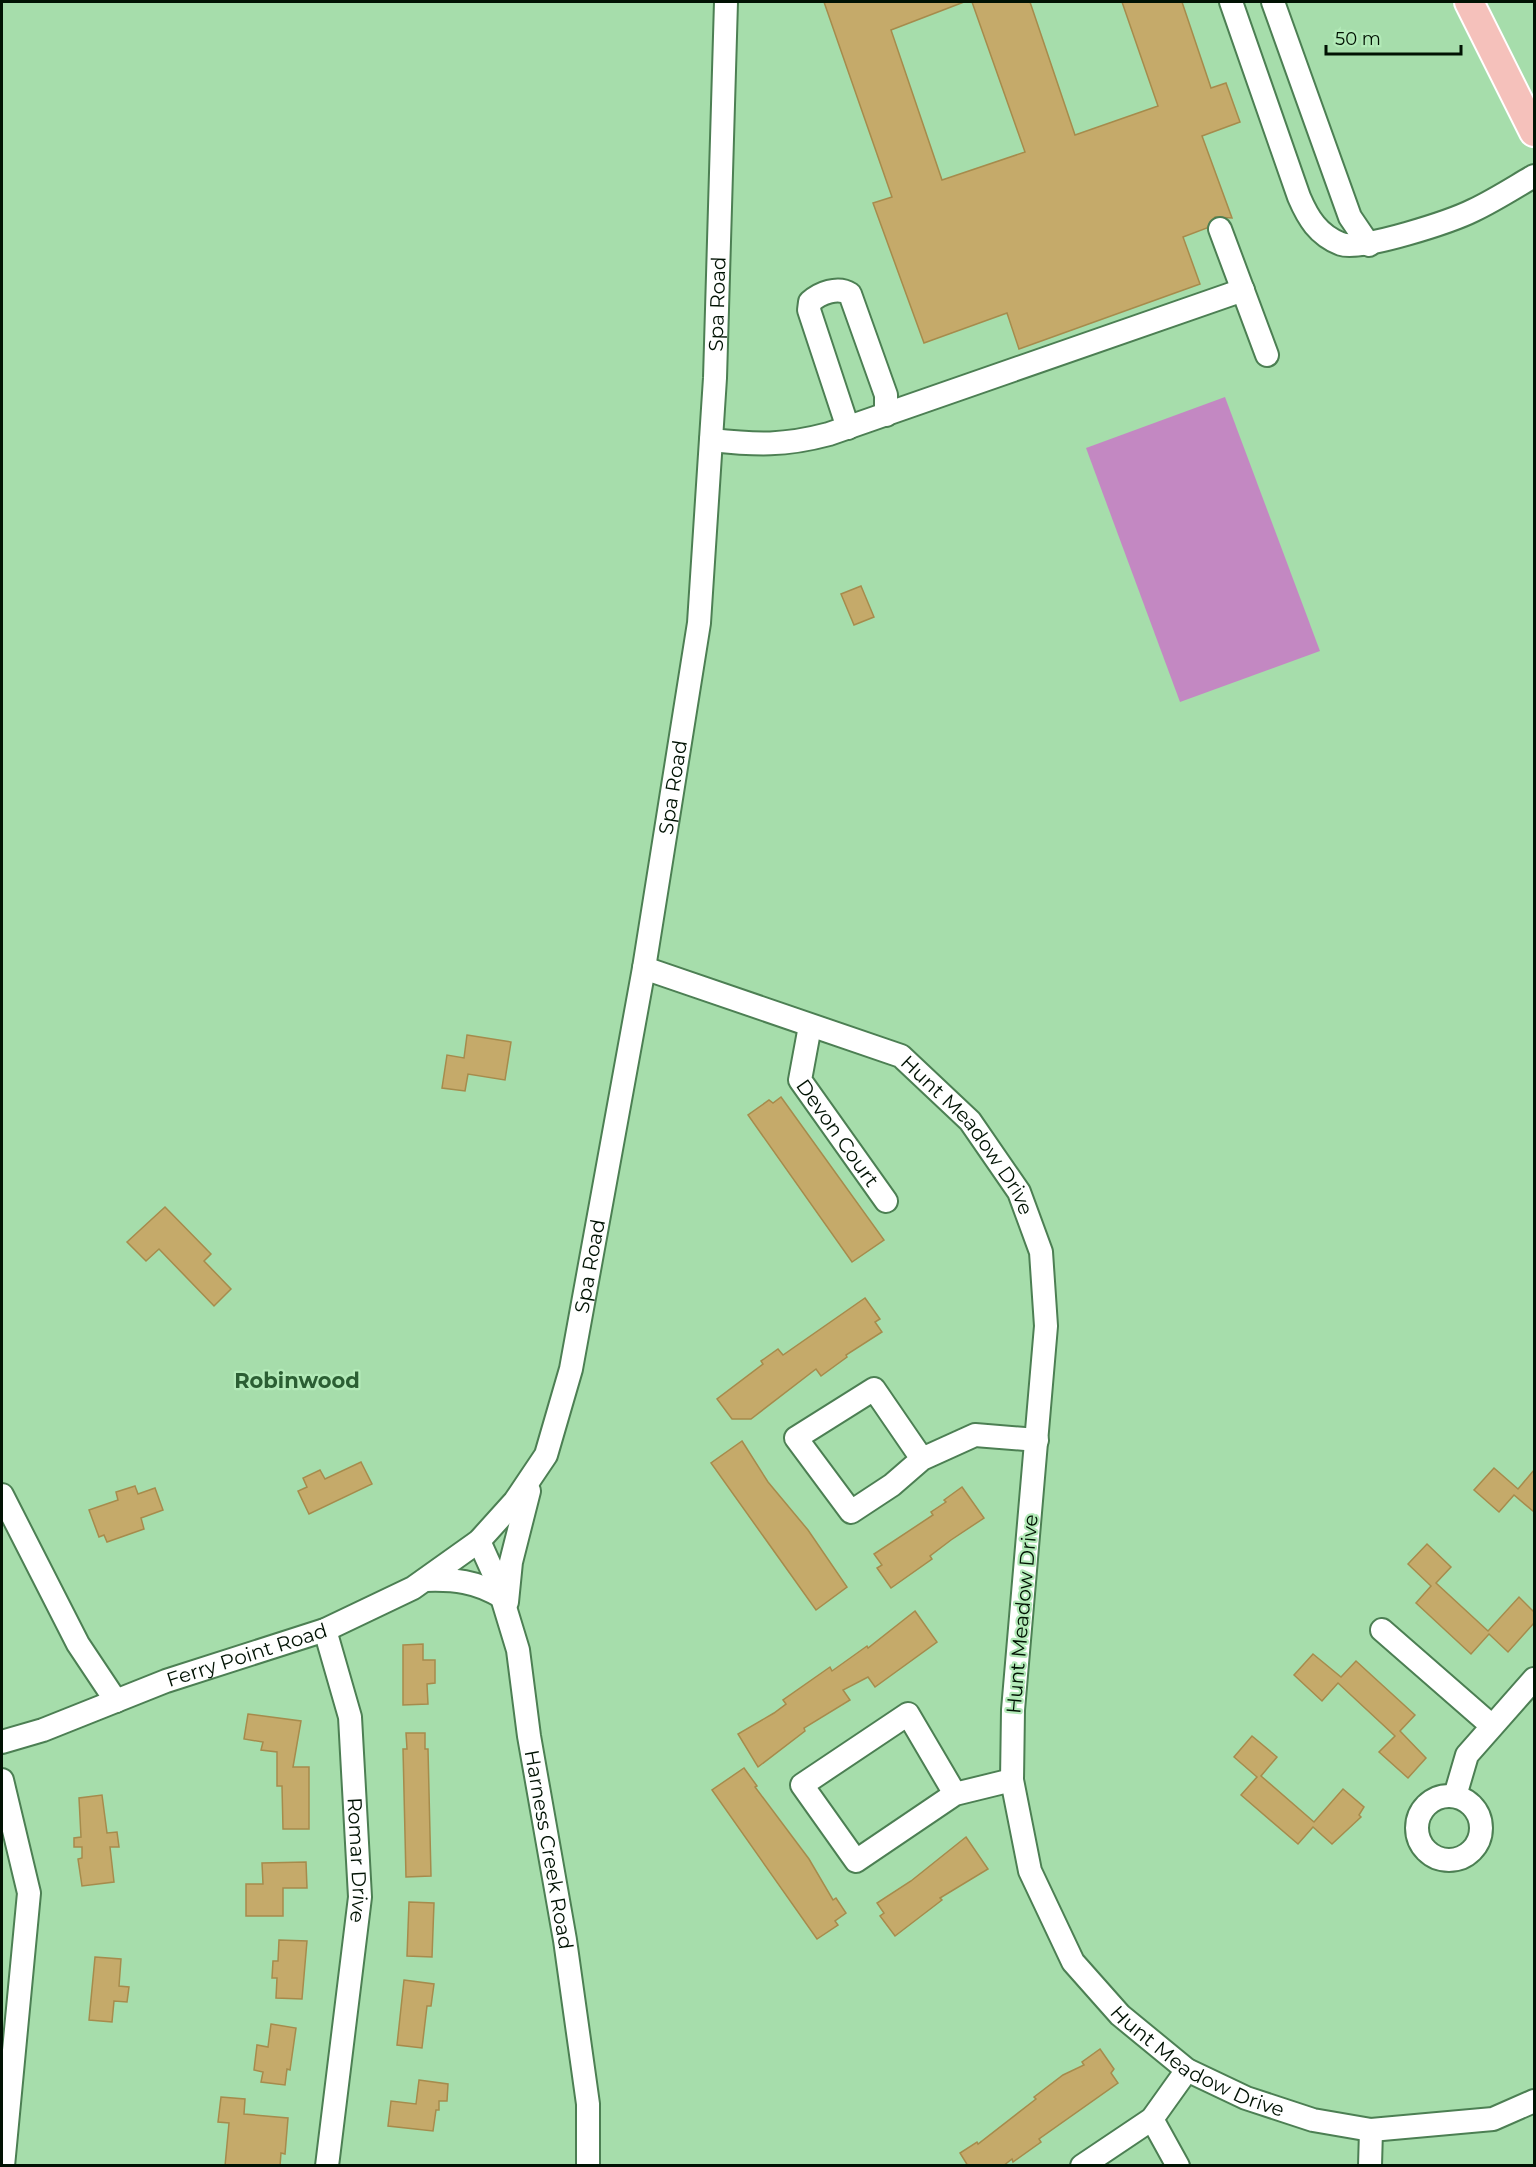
<svg xmlns="http://www.w3.org/2000/svg" width="1536" height="2167" font-family="Montserrat,sans-serif">
<style>
.green{fill:#c388c2}
.building{fill:#c5aa6a;stroke:#a68b4c;stroke-width:1.5}
.lines{fill:none;stroke-linecap:round;stroke-linejoin:round}
.minor-casing{stroke:#4c7f53;stroke-width:26}
.major-casing{stroke:#fff;stroke-width:32}
.minor{stroke:#fff;stroke-width:22}
.major{stroke:#f5c1bb;stroke-width:28}
.labels{text-anchor:middle;dominant-baseline:central;stroke-width:4.5;stroke-linejoin:round;paint-order:stroke}
.street-label{font-size:20px;fill:#011203;stroke:#b3eab8}
.neighbourhood-label{font-size:21px;font-weight:bold;fill:#2b5e33;stroke:#b3eab8}
</style>
<rect width="100%" height="100%" fill="#a6ddab"/>
<!-- green -->
<polygon class="green" points="1225,397 1320,651 1180,702 1086,448"/>
<!-- building -->
<g class="building">
<polygon points="824,2 964,2 891,30 942,180 1025,152 972,2 1030,2 1075,135 1158,106 1122,2 1182,2 1211,88 1226,83 1240,122 1202,136 1232,218 1215,217 1207,228 1183,237 1200,284 1019,349 1007,313 924,343 873,203 892,197"/>
<polygon points="861,586 874,617 854,625 841,594"/>
<polygon points="467,1035 511,1042 505,1080 468,1074 465,1091 442,1088 447,1055 464,1058"/>
<polygon points="781,1097 884,1240 852,1262 748,1115 769,1100 773,1103"/>
<polygon points="165,1207 211,1254 204,1261 231,1289 214,1306 159,1249 146,1261 127,1242"/>
<polygon points="865,1298 880,1319 875,1322 882,1332 846,1355 847,1357 821,1376 816,1369 751,1419 732,1419 717,1399 763,1364 761,1361 778,1349 783,1355"/>
<polygon points="742,1441 768,1482 808,1530 847,1587 816,1610 711,1463"/>
<polygon points="361,1462 372,1484 309,1514 298,1491 307,1487 303,1478 320,1470 325,1479"/>
<polygon points="1494,1468 1518,1489 1534,1470 1534,1512 1514,1495 1499,1512 1474,1490"/>
<polygon points="135,1486 138,1494 155,1488 163,1510 141,1518 144,1529 107,1542 104,1535 99,1537 89,1510 118,1500 116,1492"/>
<polygon points="962,1487 984,1518 951,1540 930,1556 932,1559 891,1588 877,1568 882,1565 874,1554 933,1515 931,1512 946,1502 944,1500"/>
<polygon points="1427,1544 1451,1567 1436,1583 1488,1631 1519,1597 1534,1612 1534,1623 1508,1652 1489,1634 1471,1654 1416,1603 1431,1586 1408,1564"/>
<polygon points="915,1611 937,1642 875,1687 868,1677 843,1690 850,1700 804,1728 805,1731 758,1767 738,1734 774,1713 786,1704 783,1700 830,1667 832,1671 867,1646 868,1648"/>
<polygon points="423,1644 423,1660 435,1660 435,1683 427,1684 428,1704 403,1705 403,1645"/>
<polygon points="1313,1654 1341,1677 1356,1661 1415,1715 1400,1731 1426,1758 1408,1778 1379,1752 1395,1736 1338,1683 1322,1701 1294,1675"/>
<polygon points="248,1714 301,1721 293,1767 309,1767 309,1829 283,1829 282,1786 277,1786 277,1752 261,1750 263,1742 244,1739"/>
<polygon points="406,1733 425,1733 425,1749 428,1749 431,1876 406,1877 403,1749 407,1749"/>
<polygon points="1252,1736 1277,1757 1261,1776 1314,1822 1343,1789 1364,1807 1359,1815 1361,1817 1332,1844 1313,1827 1298,1844 1241,1795 1257,1777 1234,1757"/>
<polygon points="744,1768 757,1786 755,1787 809,1859 833,1900 836,1898 846,1913 835,1921 838,1925 817,1939 712,1790"/>
<polygon points="102,1795 107,1833 117,1832 119,1847 110,1847 114,1882 82,1886 78,1859 82,1858 82,1847 74,1847 74,1838 81,1837 79,1798"/>
<polygon points="966,1837 988,1869 940,1898 942,1900 895,1936 880,1916 884,1913 877,1903 911,1881"/>
<polygon points="306,1862 307,1888 283,1888 283,1916 246,1916 246,1884 263,1884 262,1863"/>
<polygon points="409,1902 434,1903 432,1957 407,1956"/>
<polygon points="279,1940 307,1941 302,1999 276,1998 277,1978 272,1978 273,1961 278,1961"/>
<polygon points="95,1957 121,1959 119,1986 129,1987 127,2002 114,2001 112,2022 89,2020"/>
<polygon points="404,1980 434,1984 431,2006 427,2006 422,2048 397,2045"/>
<polygon points="271,2024 296,2028 290,2070 287,2069 285,2085 261,2082 263,2072 254,2070 257,2045 268,2047"/>
<polygon points="1100,2049 1114,2069 1111,2073 1118,2083 1039,2139 1041,2142 1013,2162 1012,2159 1003,2166 968,2166 960,2153 977,2142 978,2144 1036,2099 1034,2097 1063,2075 1084,2065 1082,2062"/>
<polygon points="419,2080 448,2084 447,2101 439,2101 439,2110 436,2110 433,2131 388,2126 391,2101 416,2104"/>
<polygon points="221,2097 245,2099 244,2114 288,2118 285,2154 281,2153 280,2166 225,2166 229,2123 218,2122"/>
</g>
<g class="lines">
<defs>
<g id="minor">
<path d="M 1231,2 L 1299,197 C 1308,218 1318,235 1341,244 C 1362,251 1452,221 1474,210 C 1495,200 1515,187 1534,176"/>
<polyline points="1273,2 1350,217 1369,245"/>
<polyline points="1220,229 1267,355"/>
<path d="M 848,428 L 809,310 L 810,302 C 820,293 838,286 850,294 L 886,395 L 886,415"/>
<path d="M 711,440 C 757,445 784,446 829,434 L 1243,290"/>
<path id="s1" d="M 644,968 L 901,1056 L 970,1121 L 1019,1192 L 1041,1252 L 1046,1326 L 1013,1710 L 1012,1780 L 1030,1871 L 1073,1962 L 1120,2015 L 1187,2070 L 1246,2098 L 1313,2120 L 1371,2130 L 1493,2119 L 1534,2101"/>
<path id="s2" d="M 810,1026 L 800,1080 L 886,1201"/>
<polyline points="922,1459 892,1485 851,1512 796,1438 874,1389 922,1459 975,1435 1037,1440"/>
<polyline points="2,1495 78,1644 116,1701"/>
<path id="s3" d="M 479,1541 L 497,1581 L 518,1650 L 529,1736 L 565,1940 L 588,2104 L 588,2166"/>
<path d="M 425,1580 C 454,1579 476,1581 502,1597"/>
<polyline points="507,1602 511,1562 529,1491"/>
<path id="s4" d="M 325,1630 L 350,1717 L 360,1897 L 327,2166"/>
<polyline points="1382,1630 1492,1726"/>
<path id="s5" d="M 2,1742 L 43,1730 L 166,1681 L 325,1630 L 413,1588 L 479,1541 L 515,1501 L 546,1455 L 571,1369 L 644,968 L 699,623 L 715,378 L 726,2"/>
<polyline points="2,1780 29,1893 3,2166"/>
<polyline points="955,1794 908,1714 802,1785 856,1861 955,1794 1012,1780"/>
<circle cx="1449" cy="1828" r="32"/>
<polyline points="1455,1796 1467,1755 1534,1679"/>
<polyline points="1152,2119 1178,2166"/>
<polyline points="1082,2166 1152,2119 1187,2070"/>
<polyline points="1370,2166 1371,2130"/>
</g>
<polyline id="major" points="1469,2 1534,132"/>
</defs>
<!-- minor casing -->
<use href="#minor" class="minor-casing"/>
<!-- major casing -->
<use href="#major" class="major-casing"/>
<!-- minor -->
<use href="#minor" class="minor"/>
<!-- major -->
<use href="#major" class="major"/>
</g>
<g class="labels">
<!-- street labels -->
<g class="street-label">
<text stroke="none"><textPath href="#s5" startOffset="1796">Spa Road</textPath></text>
<text stroke="none"><textPath href="#s5" startOffset="1310">Spa Road</textPath></text>
<text stroke="none"><textPath href="#s2" startOffset="120">Devon Court</textPath></text>
<text stroke="none"><textPath href="#s1" startOffset="376">Hunt Meadow Drive</textPath></text>
<text stroke="none"><textPath href="#s5" startOffset="824">Spa Road</textPath></text>
<text transform="translate(1022 1614) rotate(-85)">Hunt Meadow Drive</text>
<text stroke="none"><textPath href="#s5" startOffset="260">Ferry Point Road</textPath></text>
<text stroke="none"><textPath href="#s3" startOffset="318">Harness Creek Road</textPath></text>
<text stroke="none"><textPath href="#s4" startOffset="234">Romar Drive</textPath></text>
<text stroke="none"><textPath href="#s1" startOffset="1402">Hunt Meadow Drive</textPath></text>
</g>
<!-- neighbourhood labels -->
<g class="neighbourhood-label">
<text x="297" y="1380">Robinwood</text>
</g>
</g>
<!-- border -->
<rect width="1536" height="2167" fill="none" stroke="#011203" stroke-width="6"/>
<!-- scale -->
<path d="M1326 45v9h135v-9" fill="none" stroke="#011203" stroke-width="3"/>
<text x="1335" y="45" font-size="18" fill="#011203" stroke="#b3eab8" stroke-width="4.5" paint-order="stroke">50 m</text>
</svg>
